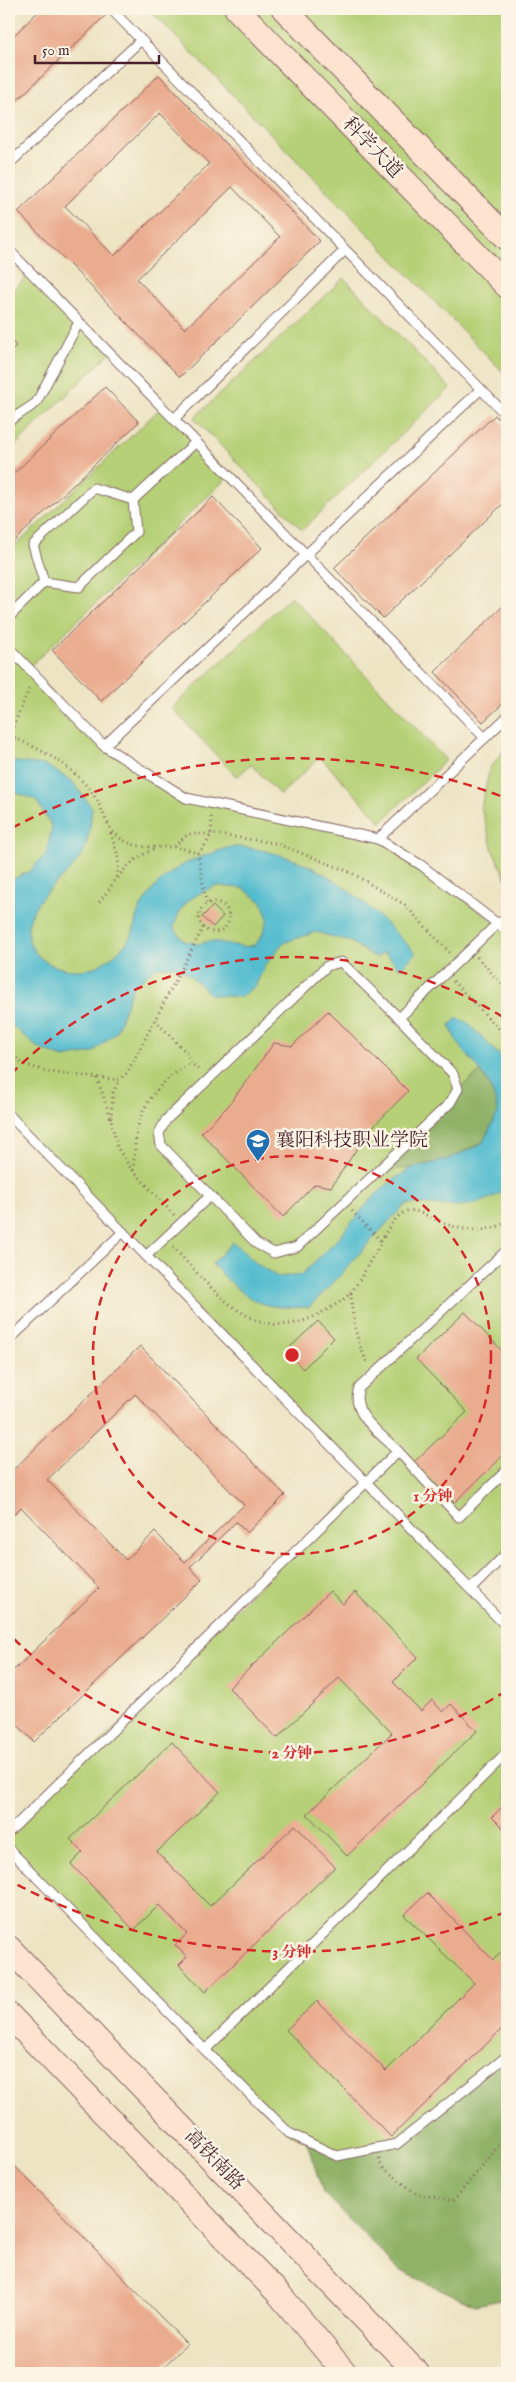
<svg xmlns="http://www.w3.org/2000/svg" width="516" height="2382" font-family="'IM FELL English','Noto Serif SC',serif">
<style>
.green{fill:#b5d076;stroke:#807850}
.forest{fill:#90b267;stroke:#6d6849}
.water{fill:#52bccf;stroke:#4e6e7d;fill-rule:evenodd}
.building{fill:#eaac8f;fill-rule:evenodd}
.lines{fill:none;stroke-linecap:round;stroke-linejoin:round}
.lane-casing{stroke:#836461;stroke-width:11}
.secondary-casing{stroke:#836461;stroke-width:26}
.path{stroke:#836461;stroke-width:3;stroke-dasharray:1 4;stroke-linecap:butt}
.lane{stroke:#fff;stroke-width:9}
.secondary{stroke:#fee3d1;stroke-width:24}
.ring{fill:none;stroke:#d62828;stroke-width:2.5;stroke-dasharray:9 6}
.labels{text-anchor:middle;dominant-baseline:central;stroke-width:5;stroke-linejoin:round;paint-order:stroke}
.street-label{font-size:19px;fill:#4a1f2b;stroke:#fcf5e5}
.poi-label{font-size:19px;fill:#4a1f2b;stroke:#fcf5e5;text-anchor:start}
.centre{fill:#d62828;stroke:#fcf5e5;stroke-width:2.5}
.ring-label{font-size:15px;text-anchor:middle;font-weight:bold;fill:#d62828;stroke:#fcf5e5;stroke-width:5;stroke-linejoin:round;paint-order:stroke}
</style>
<rect width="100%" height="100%" fill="#fcf5e5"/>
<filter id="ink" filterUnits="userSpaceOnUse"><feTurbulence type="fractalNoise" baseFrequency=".02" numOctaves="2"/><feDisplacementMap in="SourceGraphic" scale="10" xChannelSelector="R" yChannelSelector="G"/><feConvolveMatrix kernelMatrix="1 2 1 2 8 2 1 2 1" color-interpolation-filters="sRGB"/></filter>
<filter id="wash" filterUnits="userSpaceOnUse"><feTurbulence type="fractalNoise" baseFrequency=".0096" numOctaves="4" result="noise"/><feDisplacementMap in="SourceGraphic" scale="20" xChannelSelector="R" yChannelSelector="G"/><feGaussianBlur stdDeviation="1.12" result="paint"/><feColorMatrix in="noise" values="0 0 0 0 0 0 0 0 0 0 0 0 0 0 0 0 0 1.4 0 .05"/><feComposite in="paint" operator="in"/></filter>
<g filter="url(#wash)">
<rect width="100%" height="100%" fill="#ede4c4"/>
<!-- green -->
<g class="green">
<polygon points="149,9 507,9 507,376"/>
<polygon points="31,273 110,353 9,451 9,294"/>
<polygon points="344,278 450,388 302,530 194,418"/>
<polygon points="162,407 229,476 28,668 104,746 186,798 378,839 507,931 507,1553 471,1589 507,1627 507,2056 397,2144 337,2156 289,2133 9,1849 9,1832 365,1482 9,1115 9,552"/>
<polygon points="291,596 446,760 381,822 320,757 280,795 251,764 237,777 172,708"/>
<polygon points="507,746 507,880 493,851 481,807 490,768"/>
</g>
<!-- forest -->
<g class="forest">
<polygon points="481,1071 494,1093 499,1113 482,1143 446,1160 412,1168 379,1170 458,1089"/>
<polygon points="507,2056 507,2299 475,2305 399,2270 323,2193 307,2142 337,2156 397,2144"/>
</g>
<!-- water -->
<g class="water">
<path d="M 9,761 L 45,765 L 72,781 L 92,808 C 90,826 89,844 79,859 C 62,883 32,895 28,928 C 24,965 78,981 104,962 C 114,956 125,947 131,936 C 134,931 135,924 136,918 C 139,908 149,894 156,886 C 171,870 186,862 207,855 C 215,853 224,848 232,847 C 246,846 263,850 277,854 C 339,872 371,909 416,953 L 400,969 L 384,952 L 376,958 L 351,942 L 316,932 L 283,943 L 265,965 L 256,985 L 241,997 L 211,995 L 186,972 L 174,966 L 157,967 L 133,986 L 116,1032 L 92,1053 L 63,1058 L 38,1048 L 9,1023 L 9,881 L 30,871 L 46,854 L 52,827 L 36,800 L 9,790 ZM 216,886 L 243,888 L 262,902 L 268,919 L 262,936 L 255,945 L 245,947 L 210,941 L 198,944 L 184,941 L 174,928 C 180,902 192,896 216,886 Z"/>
<path d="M 457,1018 L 467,1022 L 507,1063 L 507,1189 C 469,1214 449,1204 406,1204 C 371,1237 344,1275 309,1307 C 296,1308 270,1308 258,1302 C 240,1294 225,1277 212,1264 L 233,1242 L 257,1264 L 278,1277 L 301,1275 L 336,1241 L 372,1198 L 394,1179 L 412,1168 L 446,1160 L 482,1144 L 498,1112 C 495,1097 490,1083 480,1070 C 468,1055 455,1044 450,1025 Z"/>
</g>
<g id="blocks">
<!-- building -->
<g class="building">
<polygon points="41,9 98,9 105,16 9,108 9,40"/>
<path d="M 159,75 L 320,241 L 180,377 L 18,212 ZM 160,113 L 209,164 L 114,256 L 65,206 ZM 232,187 L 280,237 L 185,329 L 137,279 Z"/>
<polygon points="9,338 16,346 9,353"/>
<polygon points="105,387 139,422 9,546 9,478"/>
<polygon points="495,415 507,428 507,500 383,618 334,568"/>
<polygon points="213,497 262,548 101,701 52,650"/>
<polygon points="507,602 507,700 483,722 435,672"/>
<polygon points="213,906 223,916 213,927 202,917"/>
<polygon points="328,1011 408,1091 369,1131 331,1187 315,1184 283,1217 201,1133 228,1106 274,1043 292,1046"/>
<polygon points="465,1312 507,1356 507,1452 454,1503 414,1462 467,1412 416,1359"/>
<polygon points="318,1321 334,1338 303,1369 286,1351"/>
<path d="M 140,1346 L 285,1495 L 247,1533 L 236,1522 L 190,1567 L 202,1580 L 34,1742 L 9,1716 L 9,1664 L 14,1670 L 99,1588 L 21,1507 L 9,1519 L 9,1474 ZM 135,1394 L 244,1505 L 185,1562 L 155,1532 L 126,1560 L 47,1480 Z"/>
<polygon points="330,1591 343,1604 355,1592 418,1657 393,1682 421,1711 432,1700 443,1712 451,1704 477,1731 347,1856 307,1814 392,1733 339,1678 277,1738 229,1688"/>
<polygon points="172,1742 220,1792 157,1852 210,1906 295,1825 335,1867 205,1992 179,1965 187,1957 175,1945 187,1934 159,1905 134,1930 71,1864 83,1852 70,1839"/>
<polygon points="507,1802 507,1832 492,1817"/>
<polygon points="427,1893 493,1960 507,1947 507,2024 391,2137 286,2030 317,2001 386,2071 474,1983 404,1915"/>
<polygon points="9,2160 187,2344 159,2371 162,2373 9,2373"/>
</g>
</g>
</g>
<g filter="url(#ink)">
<use href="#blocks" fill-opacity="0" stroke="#836461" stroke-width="1"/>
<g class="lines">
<defs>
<g id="lane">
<polyline points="111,9 507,416"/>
<polyline points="9,164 141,40"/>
<polyline points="9,250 485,738"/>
<polyline points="174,419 345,250"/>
<polyline points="9,421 36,403 79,322"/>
<polygon points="94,488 133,500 136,532 79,587 44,582 33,545"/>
<polyline points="133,500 196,442"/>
<polyline points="9,617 44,582"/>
<polyline points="9,648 104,746 186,798 378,839 421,865 507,931"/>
<polyline points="104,746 481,389"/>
<polyline points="378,839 507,717"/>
<polyline points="399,1018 341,962 327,966 166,1120 159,1133 161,1145 257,1244 274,1253 297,1247 450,1103 458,1089 453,1074 399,1018 499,922"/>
<polyline points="9,1115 507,1627"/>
<polyline points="146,1256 210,1196"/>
<polyline points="9,1340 123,1232"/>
<polyline points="398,1451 459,1517 507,1470"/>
<polyline points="471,1589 507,1553"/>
<path d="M 9,1832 L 398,1451 C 381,1434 349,1413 359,1388 L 507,1250"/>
<polyline points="9,1849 205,2050 507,1753"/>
<polyline points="205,2050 289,2133 337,2156 397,2144 507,2056"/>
</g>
<g id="secondary">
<polyline points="237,9 507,286"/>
<polyline points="284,9 507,238"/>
<polyline points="9,1948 417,2373"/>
<polyline points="9,2015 279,2294 345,2373"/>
</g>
</defs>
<!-- lane casing -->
<use href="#lane" class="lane-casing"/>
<!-- secondary casing -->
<use href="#secondary" class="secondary-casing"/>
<!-- path -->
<g class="path">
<polyline points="9,736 30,687"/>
<path d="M 10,736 C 43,750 74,766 95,797 C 104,811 106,829 121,839 C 137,849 155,847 173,847 C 181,847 190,851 198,853"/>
<polyline points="174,846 188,834 213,834 275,843 350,872 405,905 450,953"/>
<path d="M 118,878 C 127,864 140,855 155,849"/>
<circle cx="214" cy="917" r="15"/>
<path d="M 99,902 C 124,873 122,863 109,829"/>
<path d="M 206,903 L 198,853 C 212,839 213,832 211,814"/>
<polyline points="477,957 507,990"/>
<polyline points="453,981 507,1037"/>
<polyline points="155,1020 186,1052 191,1063 200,1071"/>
<polyline points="9,1052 22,1063 47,1072 119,1080 127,1073 203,928"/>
<polyline points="97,1078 111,1119 117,1147 130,1167 174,1215"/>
<polyline points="111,1118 113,1093 119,1080"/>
<path d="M 133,1170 C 135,1153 135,1131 141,1116 C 150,1093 170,1074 191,1063"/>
<polyline points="352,1211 381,1241"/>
<path d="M 173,1247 C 212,1288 254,1348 317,1315 C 328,1309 343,1302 351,1292 C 361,1280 367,1265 375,1253 C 382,1240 392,1216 407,1211 C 416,1209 424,1214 432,1218 C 458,1230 481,1236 507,1222"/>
<path d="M 351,1293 C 352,1318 356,1341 368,1364"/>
<polyline points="379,2159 382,2167 417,2194 453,2201 507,2136"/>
</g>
<!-- lane -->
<use href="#lane" class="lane"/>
<!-- secondary -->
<use href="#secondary" class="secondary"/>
</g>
</g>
<!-- distance rings -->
<g class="ring">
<circle cx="292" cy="1355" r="199"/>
<path d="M506 1691A398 398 0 0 1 11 1636M11 1074A398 398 0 0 1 506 1019"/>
<path d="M506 1912A597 597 0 0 1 12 1882M12 828A597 597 0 0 1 506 798"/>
</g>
<!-- icons -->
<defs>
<symbol id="university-pin" viewBox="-11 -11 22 30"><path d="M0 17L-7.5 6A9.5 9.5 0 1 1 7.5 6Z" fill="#1f6fb2" stroke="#fcf5e5"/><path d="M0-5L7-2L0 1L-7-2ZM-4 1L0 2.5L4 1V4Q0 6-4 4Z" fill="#fff"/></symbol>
</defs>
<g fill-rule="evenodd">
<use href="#university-pin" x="244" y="1127" width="28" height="38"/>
</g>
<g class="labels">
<!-- street labels -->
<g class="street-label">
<text transform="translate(372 148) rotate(46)">科学大道</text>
<text transform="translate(214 2160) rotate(46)">高铁南路</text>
</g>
<!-- poi labels -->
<g class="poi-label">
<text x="276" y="1141">襄阳科技职业学院</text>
</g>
</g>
<circle cx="292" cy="1355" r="8" class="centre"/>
<g class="ring-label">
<text x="433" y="1501">1 分钟</text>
<text x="292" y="1758">2 分钟</text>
<text x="292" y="1957">3 分钟</text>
</g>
<!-- margin -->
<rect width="516" height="2382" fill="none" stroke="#fcf5e5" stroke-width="30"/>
<!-- scale -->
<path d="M35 55v8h124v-8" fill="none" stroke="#4a1f2b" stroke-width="2.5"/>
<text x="42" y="55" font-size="15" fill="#4a1f2b" stroke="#fcf5e5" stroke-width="4" paint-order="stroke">50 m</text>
</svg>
